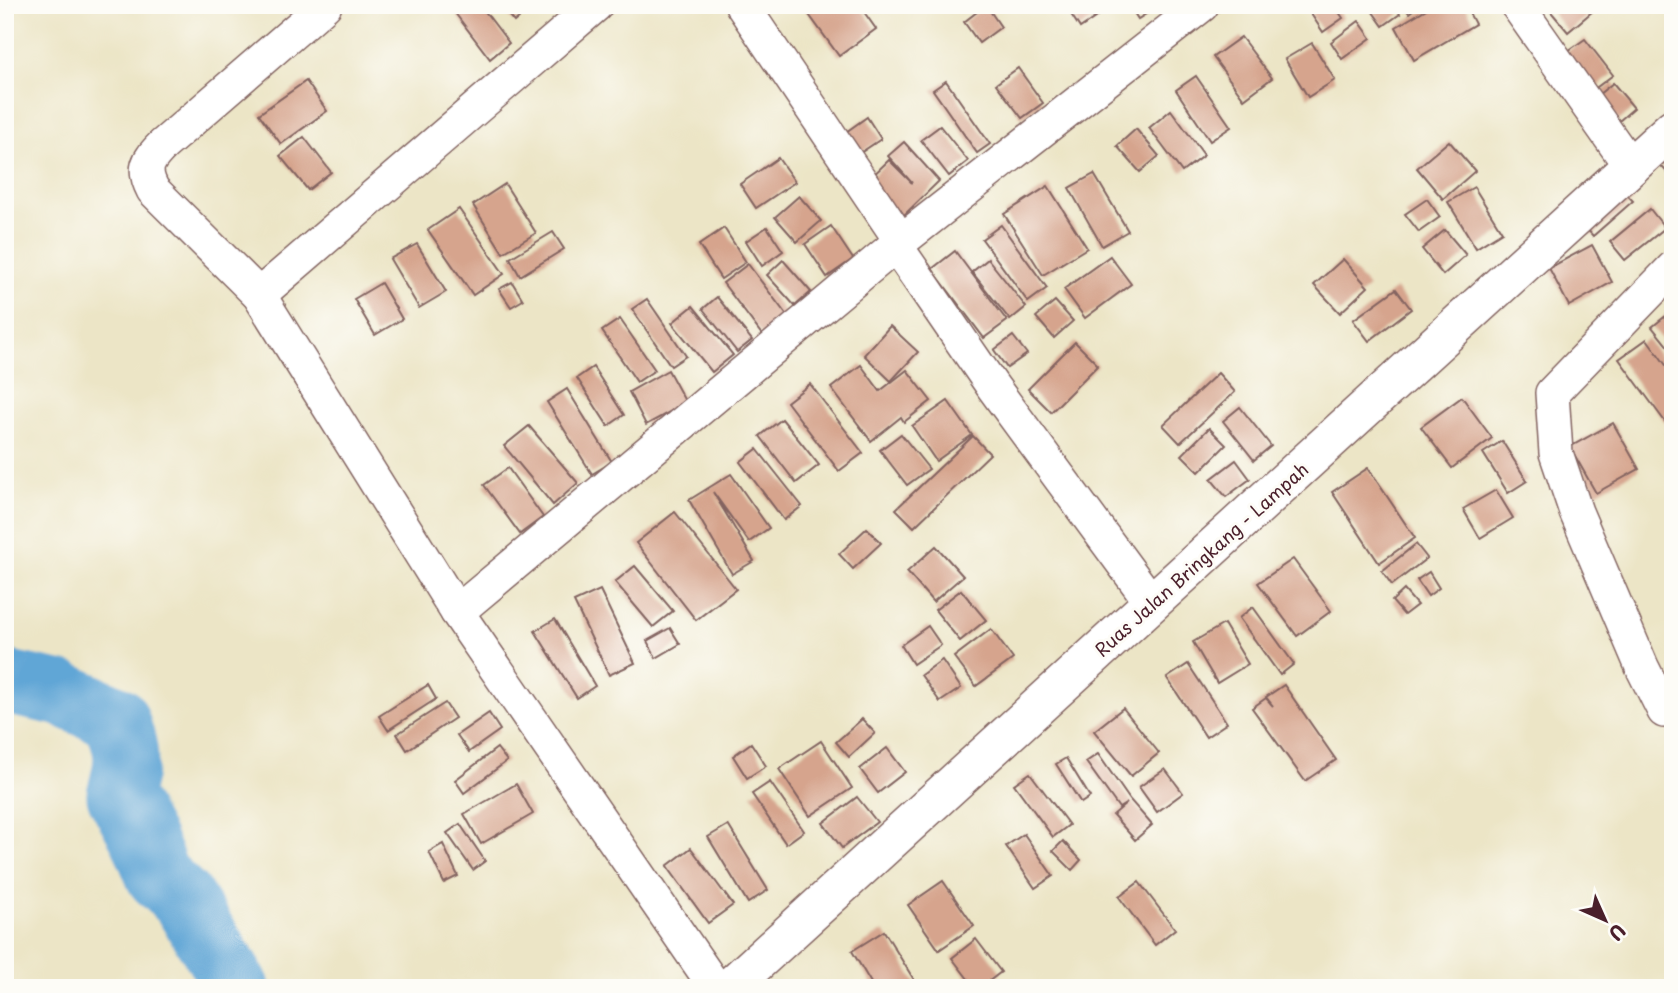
<svg xmlns="http://www.w3.org/2000/svg" width="1678" height="993" font-family="'Playpen Sans',sans-serif">
<style>
.lines{fill:none;stroke-linecap:round;stroke-linejoin:round}
.river{stroke:#60a6d6;stroke-width:65}
.building{fill:#d6a48d}
.minor-casing{stroke:#836461;stroke-width:36}
.secondary-casing{stroke:#836461;stroke-width:41}
.minor{stroke:#fff;stroke-width:33}
.secondary{stroke:#fff;stroke-width:38}
.labels{text-anchor:middle;dominant-baseline:central;stroke-width:6;stroke-linejoin:round;paint-order:stroke}
.street-label{font-size:18px;fill:#4a1f2b;stroke:#fdfcf7}
</style>
<rect width="100%" height="100%" fill="#fdfcf7"/>
<filter id="ink" filterUnits="userSpaceOnUse"><feTurbulence type="fractalNoise" baseFrequency=".0143" numOctaves="2"/><feDisplacementMap in="SourceGraphic" scale="14" xChannelSelector="R" yChannelSelector="G"/><feConvolveMatrix kernelMatrix="1 2 1 2 8 2 1 2 1" color-interpolation-filters="sRGB"/></filter>
<filter id="wash" filterUnits="userSpaceOnUse"><feTurbulence type="fractalNoise" baseFrequency=".00686" numOctaves="4" result="noise"/><feDisplacementMap in="SourceGraphic" scale="28" xChannelSelector="R" yChannelSelector="G"/><feGaussianBlur stdDeviation="1.57" result="paint"/><feColorMatrix in="noise" values="0 0 0 0 0 0 0 0 0 0 0 0 0 0 0 0 0 1.4 0 .05"/><feComposite in="paint" operator="in"/></filter>
<g filter="url(#wash)">
<rect width="100%" height="100%" fill="#ece5c6"/>
<g class="lines">
<!-- river -->
<path class="river" d="M 5,682 L 62,694 L 116,718 C 128,753 129,759 119,795 L 142,837 L 158,876 L 183,900 L 238,988"/>
</g>
<g id="blocks">
<!-- building -->
<g class="building">
<polygon points="465,5 480,5 509,43 490,59 455,13"/>
<polygon points="500,5 534,5 514,22"/>
<polygon points="802,5 859,5 876,29 839,56"/>
<polygon points="986,5 1001,27 979,43 964,22"/>
<polygon points="1065,5 1114,5 1080,28"/>
<polygon points="1129,5 1160,5 1138,19"/>
<polygon points="1323,5 1334,5 1343,18 1323,32 1311,14"/>
<polygon points="1368,5 1394,5 1400,14 1383,26"/>
<polygon points="1403,5 1419,5 1409,13"/>
<polygon points="1433,5 1465,5 1475,24 1414,60 1396,27"/>
<polygon points="1549,5 1600,5 1568,32 1547,7"/>
<polygon points="1359,21 1371,38 1342,59 1331,42"/>
<polygon points="1241,37 1272,78 1244,99 1213,57"/>
<polygon points="1585,39 1613,75 1593,90 1565,53"/>
<polygon points="1312,43 1335,80 1308,97 1285,59"/>
<polygon points="1018,68 1043,103 1022,118 996,84"/>
<polygon points="1196,76 1231,127 1210,141 1176,90"/>
<polygon points="306,81 327,111 281,144 259,114"/>
<polygon points="946,81 990,144 977,153 933,90"/>
<polygon points="1613,83 1634,108 1619,121 1598,95"/>
<polygon points="1171,110 1204,155 1182,172 1149,128"/>
<polygon points="867,117 881,139 860,153 846,132"/>
<polygon points="940,126 968,161 949,176 921,140"/>
<polygon points="1136,129 1159,156 1140,172 1117,146"/>
<polygon points="304,137 331,172 308,190 280,156"/>
<polygon points="1449,141 1475,171 1443,199 1417,168"/>
<polygon points="904,142 939,181 899,220 866,182 889,160 912,183 888,156"/>
<polygon points="1673,142 1673,179 1654,158"/>
<polygon points="778,158 795,182 756,208 740,184"/>
<polygon points="1094,174 1128,231 1102,246 1069,188"/>
<polygon points="505,184 536,233 503,253 473,205"/>
<polygon points="1618,185 1633,201 1593,236 1579,220"/>
<polygon points="1048,186 1087,248 1043,275 1004,214"/>
<polygon points="1474,187 1502,232 1476,248 1448,202"/>
<polygon points="799,196 821,221 797,242 775,217"/>
<polygon points="1427,199 1440,217 1419,232 1405,214"/>
<polygon points="459,209 504,274 473,295 428,230"/>
<polygon points="1650,209 1665,228 1625,260 1610,242"/>
<polygon points="1001,225 1047,288 1028,302 982,239"/>
<polygon points="831,226 853,259 827,277 805,244"/>
<polygon points="767,227 783,251 762,266 746,241"/>
<polygon points="724,228 746,262 721,279 699,245"/>
<polygon points="1445,230 1466,255 1443,275 1422,249"/>
<polygon points="553,232 564,249 520,276 510,258"/>
<polygon points="417,244 446,292 419,308 390,259"/>
<polygon points="1592,245 1612,282 1569,306 1549,268"/>
<polygon points="955,251 1007,321 984,338 932,269"/>
<polygon points="1110,256 1131,284 1085,318 1064,289"/>
<polygon points="988,259 1026,307 1010,320 972,272"/>
<polygon points="1343,259 1368,287 1340,313 1314,285"/>
<polygon points="783,260 811,292 795,306 767,275"/>
<polygon points="748,264 788,317 763,336 723,283"/>
<polygon points="512,282 523,300 511,307 499,289"/>
<polygon points="381,283 402,319 375,335 354,299"/>
<polygon points="1396,289 1411,309 1369,341 1353,320"/>
<polygon points="717,297 752,340 737,352 703,309"/>
<polygon points="647,299 686,356 671,366 632,309"/>
<polygon points="1055,301 1073,321 1054,338 1036,317"/>
<polygon points="693,306 733,355 712,372 672,323"/>
<polygon points="1673,310 1673,353 1652,327"/>
<polygon points="620,319 655,370 637,382 602,331"/>
<polygon points="890,326 918,352 891,381 864,355"/>
<polygon points="1013,336 1027,354 1007,368 994,350"/>
<polygon points="1647,339 1673,375 1673,419 1666,423 1619,359"/>
<polygon points="1075,342 1098,365 1051,412 1028,389"/>
<polygon points="861,365 880,391 907,370 931,401 904,422 901,417 871,441 831,388"/>
<polygon points="593,367 624,415 608,426 577,378"/>
<polygon points="668,370 686,403 646,425 629,392"/>
<polygon points="1218,373 1235,392 1180,443 1163,425"/>
<polygon points="810,384 863,453 839,471 787,402"/>
<polygon points="567,389 612,462 592,474 547,402"/>
<polygon points="1462,397 1492,438 1452,468 1421,427"/>
<polygon points="948,401 972,435 936,461 912,426"/>
<polygon points="1240,407 1271,446 1254,460 1223,421"/>
<polygon points="782,419 819,465 796,483 760,436"/>
<polygon points="1613,423 1639,469 1596,493 1570,447"/>
<polygon points="529,426 578,483 553,505 504,446"/>
<polygon points="1209,428 1226,445 1199,472 1182,455"/>
<polygon points="901,434 929,469 907,485 880,450"/>
<polygon points="973,436 990,454 914,527 896,509"/>
<polygon points="1502,441 1527,481 1508,493 1483,453"/>
<polygon points="757,449 802,506 784,520 740,462"/>
<polygon points="1236,460 1250,479 1226,497 1211,479"/>
<polygon points="508,468 543,517 520,534 484,485"/>
<polygon points="1368,468 1415,538 1379,563 1332,492"/>
<polygon points="731,474 769,528 749,542 713,492 754,561 732,574 689,500"/>
<polygon points="1496,490 1513,518 1480,538 1463,509"/>
<polygon points="675,512 736,589 696,620 636,543"/>
<polygon points="867,528 881,543 853,569 839,554"/>
<polygon points="1416,544 1427,558 1392,585 1382,571"/>
<polygon points="936,546 963,576 933,602 907,572"/>
<polygon points="1293,559 1331,611 1297,636 1258,583"/>
<polygon points="635,566 673,611 653,627 615,582"/>
<polygon points="1429,572 1439,588 1428,596 1417,580"/>
<polygon points="600,590 635,663 609,675 574,602"/>
<polygon points="961,590 986,620 960,641 935,610"/>
<polygon points="1404,590 1417,605 1404,615 1392,601"/>
<polygon points="1253,607 1294,664 1280,675 1239,618"/>
<polygon points="555,619 595,686 577,698 535,631"/>
<polygon points="1224,624 1248,664 1217,683 1193,642"/>
<polygon points="928,626 941,645 913,664 901,645"/>
<polygon points="670,628 680,644 656,658 647,641"/>
<polygon points="991,629 1013,659 976,686 954,657"/>
<polygon points="942,660 961,688 940,702 921,675"/>
<polygon points="1188,664 1227,723 1206,737 1167,678"/>
<polygon points="428,685 436,699 388,730 379,716"/>
<polygon points="1284,685 1336,760 1305,781 1252,708 1266,698 1273,706 1266,697"/>
<polygon points="445,703 455,718 407,750 397,734"/>
<polygon points="1123,708 1159,753 1131,776 1094,731"/>
<polygon points="489,713 500,730 469,752 457,735"/>
<polygon points="862,719 875,733 849,757 836,742"/>
<polygon points="821,741 852,788 810,816 779,769"/>
<polygon points="751,743 766,766 747,778 733,756"/>
<polygon points="497,748 507,761 464,793 455,780"/>
<polygon points="887,748 905,772 878,793 860,769"/>
<polygon points="1098,754 1130,800 1152,825 1135,840 1113,815 1127,803 1119,808 1086,762"/>
<polygon points="1066,758 1090,797 1081,803 1056,764"/>
<polygon points="1165,769 1183,793 1157,812 1139,787"/>
<polygon points="1030,773 1069,825 1053,837 1014,784"/>
<polygon points="770,782 804,831 786,844 752,794"/>
<polygon points="516,784 533,814 481,844 464,814"/>
<polygon points="857,797 877,822 842,848 823,823"/>
<polygon points="460,824 485,861 473,870 447,833"/>
<polygon points="728,825 768,890 748,903 708,837"/>
<polygon points="1024,834 1053,876 1035,888 1006,846"/>
<polygon points="1063,841 1081,860 1072,870 1053,851"/>
<polygon points="443,844 458,876 444,883 429,852"/>
<polygon points="691,848 733,905 708,923 667,866"/>
<polygon points="943,881 974,926 939,950 908,905"/>
<polygon points="1139,882 1175,929 1155,945 1119,897"/>
<polygon points="884,931 919,988 874,988 852,951"/>
<polygon points="976,939 1001,972 980,988 975,988 952,958"/>
</g>
</g>
</g>
<g filter="url(#ink)">
<use href="#blocks" fill-opacity="0" stroke="#836461" stroke-width="2"/>
<g class="lines">
<defs>
<g id="minor">
<path d="M 325,5 L 163,145 C 147,161 142,169 153,190 L 259,295 L 457,612 L 716,988"/>
<polyline points="742,5 901,241"/>
<polyline points="1517,5 1631,167"/>
<polyline points="896,246 993,387 1152,603"/>
<polyline points="259,295 596,5"/>
<polyline points="457,612 901,241 1202,5"/>
<polyline points="1664,711 1642,667 1576,512 1556,453 1552,393 1673,268"/>
</g>
<polyline id="secondary" points="729,988 1673,128"/>
</defs>
<!-- minor casing -->
<use href="#minor" class="minor-casing"/>
<!-- secondary casing -->
<use href="#secondary" class="secondary-casing"/>
<!-- minor -->
<use href="#minor" class="minor"/>
<!-- secondary -->
<use href="#secondary" class="secondary"/>
</g>
</g>
<g class="labels">
<!-- street labels -->
<g class="street-label">
<text transform="translate(1201 559) rotate(-42)">Ruas Jalan Bringkang - Lampah</text>
</g>
</g>
<!-- margin -->
<rect width="1678" height="993" fill="none" stroke="#fdfcf7" stroke-width="28"/>
<!-- north arrow -->
<g transform="translate(1605 920) rotate(135)" stroke="#fdfcf7" stroke-width="5" paint-order="stroke">
<path d="M0-5L12 26L0 18L-12 26Z" fill="#4a1f2b"/>
<text y="-10" font-size="19" font-weight="bold" text-anchor="middle" fill="#4a1f2b">U</text>
</g>
</svg>
